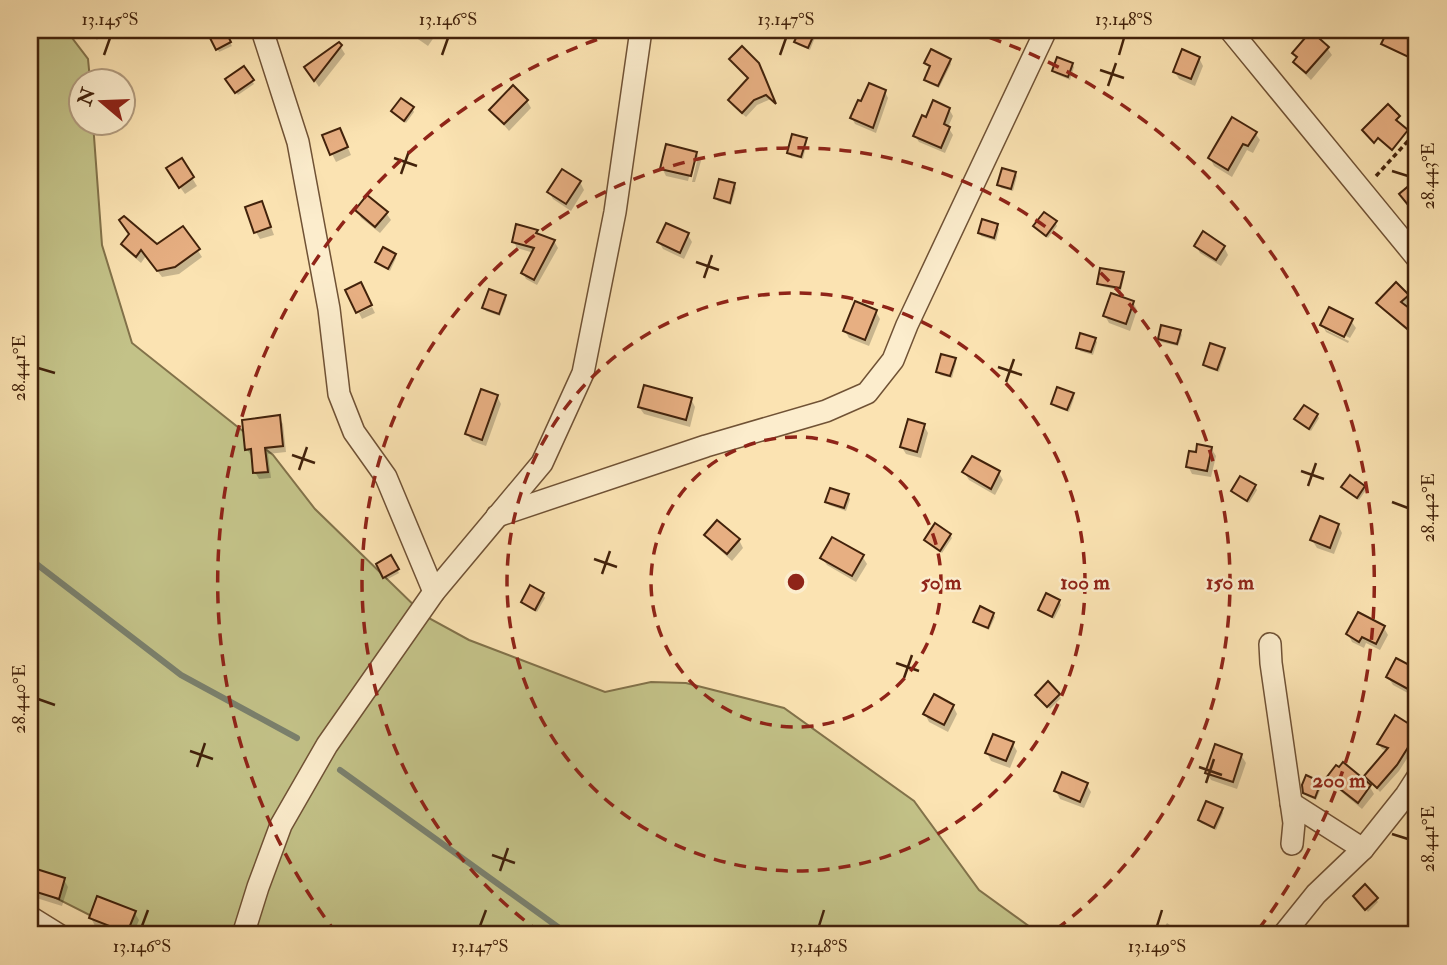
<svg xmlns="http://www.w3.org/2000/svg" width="1447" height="965" font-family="'IM FELL Double Pica',serif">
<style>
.green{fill:#c3c288;stroke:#82724a;stroke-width:2}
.shadow{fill:#0003}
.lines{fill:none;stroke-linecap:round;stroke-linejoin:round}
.stream{stroke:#7a806d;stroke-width:6}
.building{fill:#e7af82;stroke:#42220b;stroke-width:2}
.minor-casing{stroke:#705235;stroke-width:24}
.path{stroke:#42220b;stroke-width:3.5;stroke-dasharray:5 3.5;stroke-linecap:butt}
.minor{stroke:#fcedcd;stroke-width:21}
.ticks{fill:none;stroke:#42220b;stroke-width:2.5}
.ring{fill:none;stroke:#8f2418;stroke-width:3.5;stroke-dasharray:12 9}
.centre{fill:#8f2418;stroke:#fcedcd;stroke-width:3.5}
.ring-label{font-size:21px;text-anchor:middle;font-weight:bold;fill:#8f2418;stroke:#fcedcd;stroke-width:5;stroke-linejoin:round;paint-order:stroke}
.neatline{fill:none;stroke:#42220b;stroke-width:2.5}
.ticks-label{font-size:18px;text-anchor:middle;fill:#42220b}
</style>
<rect width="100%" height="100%" fill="#fbe3b2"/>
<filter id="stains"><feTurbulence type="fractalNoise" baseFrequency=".00286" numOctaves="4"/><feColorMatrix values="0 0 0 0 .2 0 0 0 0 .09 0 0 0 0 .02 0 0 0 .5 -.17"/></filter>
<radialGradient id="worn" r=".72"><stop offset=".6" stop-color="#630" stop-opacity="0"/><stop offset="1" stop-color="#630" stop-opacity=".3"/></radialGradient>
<!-- green -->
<polygon class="green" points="30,30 66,30 88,59 90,80 80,80 80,122 93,123 102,245 132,343 273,455 315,509 425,616 469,640 605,692 651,682 686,683 784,708 914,801 979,890 1041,935 129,935 30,885"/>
<!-- shadow -->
<g class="shadow">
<polygon points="86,30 106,30 97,40"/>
<polygon points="415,30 436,30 437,33 428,46 415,37 413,34"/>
<polygon points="802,30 809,30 816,35 810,50 798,45 796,42"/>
<polygon points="224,31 232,46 219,52 212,37"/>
<polygon points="340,46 345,54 319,87 311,75"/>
<polygon points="1327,48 1332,55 1311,80 1300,69 1295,62 1297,58 1295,53"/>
<polygon points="1199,58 1203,66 1195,86 1179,79 1175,72"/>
<polygon points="730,60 762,71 775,104 771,99 757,105 746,117 733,106 730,100 749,79"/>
<polygon points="950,60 951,64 939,88 928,83 926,80 931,67 926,63"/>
<polygon points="1072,64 1074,67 1070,80 1056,74 1054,71"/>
<polygon points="244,68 254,84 238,95 227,79"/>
<polygon points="885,92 888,98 876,133 855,124 852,118"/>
<polygon points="527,101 531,108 509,131 491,110"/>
<polygon points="412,108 414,112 406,123 393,112"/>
<polygon points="949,109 953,116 948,127 953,135 945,153 919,142 915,136 927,119"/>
<polygon points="1255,133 1260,140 1253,153 1247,150 1232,177 1214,166 1210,158"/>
<polygon points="343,137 351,155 336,162 332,154"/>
<polygon points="806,139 807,142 803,159 791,156 789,153"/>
<polygon points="696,153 701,161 695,182 692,182 698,157 694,157 688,181 666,176 662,168"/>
<polygon points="181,160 197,186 185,194 172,176"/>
<polygon points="1015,173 1017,176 1013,191 1001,188 999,185"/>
<polygon points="580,182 584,190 571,211 553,199 549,192"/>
<polygon points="734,185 736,188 731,205 718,201 716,198"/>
<polygon points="262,203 274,235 260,239 256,232"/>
<polygon points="357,210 386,213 391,220 380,233 361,218"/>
<polygon points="1055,222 1057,226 1048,238 1035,227"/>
<polygon points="997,226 999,229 996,241 981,236 980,233"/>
<polygon points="183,228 202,257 179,274 162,277 146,256 141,263 127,251 123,244 157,247"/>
<polygon points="537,231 540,236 554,241 558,248 537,285 526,279 523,273 534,253 517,248 514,242"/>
<polygon points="688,235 692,242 684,259 663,249 659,242"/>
<polygon points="1196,246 1224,247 1228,255 1221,266 1200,253"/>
<polygon points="394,255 396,258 390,271 377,262"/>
<polygon points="1122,274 1124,277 1121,291 1101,286 1099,283"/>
<polygon points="504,296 506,300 500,316 486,311 484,308"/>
<polygon points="1407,296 1412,304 1407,308 1417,316 1417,339 1383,310 1378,303"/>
<polygon points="1133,302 1137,310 1130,331 1109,323 1105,316"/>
<polygon points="372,307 375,313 362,319 359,313"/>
<polygon points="876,312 880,319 869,346 849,338 845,331"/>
<polygon points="1351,321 1356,328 1350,338 1326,326 1326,330 1349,341 1348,343 1326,332 1322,324"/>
<polygon points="1180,331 1182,335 1178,346 1161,342 1159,339"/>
<polygon points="1095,339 1097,342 1093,355 1080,351 1078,347"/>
<polygon points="1224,349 1225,353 1219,372 1207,368 1205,365"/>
<polygon points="955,359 956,363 952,378 940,375 938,372"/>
<polygon points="1072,395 1074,398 1069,412 1055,407 1053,404"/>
<polygon points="497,396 501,404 486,446 472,441 467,434"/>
<polygon points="691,399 695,407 690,427 644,414 639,407"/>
<polygon points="1317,415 1319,418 1311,431 1297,420"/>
<polygon points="279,417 283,424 286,452 268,454 271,478 259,479 255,472 254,456 251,456 247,449"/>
<polygon points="924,426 928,433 921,458 906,454 901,446"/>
<polygon points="1211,448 1216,456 1211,477 1192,474 1188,466 1197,454"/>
<polygon points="964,472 999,473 1003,480 995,495 969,480"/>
<polygon points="1255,486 1257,490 1249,503 1233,491"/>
<polygon points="1364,487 1366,490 1359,500 1345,490"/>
<polygon points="848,496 850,499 846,511 829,505 827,502"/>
<polygon points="1338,525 1342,533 1334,554 1317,548 1312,540"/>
<polygon points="707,535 739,540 743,548 732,561 711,542"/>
<polygon points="950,535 952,538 942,553 926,540"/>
<polygon points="862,556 867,564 856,582 827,565 822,558"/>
<polygon points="391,558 399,573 386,580 378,564"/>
<polygon points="543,595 545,598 537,612 523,602"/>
<polygon points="1059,601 1061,605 1054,619 1040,610"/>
<polygon points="993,614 995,617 989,630 977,625 975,622"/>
<polygon points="1384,628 1388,635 1380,650 1366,643 1364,648 1352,642 1348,634"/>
<polygon points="1397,661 1417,671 1417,698 1393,685 1388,677"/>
<polygon points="1059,695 1061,698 1050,709 1039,698"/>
<polygon points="953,706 957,714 948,732 929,722 925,714"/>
<polygon points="1396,718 1417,731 1417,743 1399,771 1380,792 1366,776 1388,751 1382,749 1379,744"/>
<polygon points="1012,743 1017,751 1010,768 991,761 987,753"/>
<polygon points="1241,755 1246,763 1237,789 1211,780 1207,772"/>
<polygon points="1343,765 1370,787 1374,794 1362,809 1333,785 1328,778"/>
<polygon points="1320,783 1322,786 1316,800 1307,796 1305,793"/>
<polygon points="1087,785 1091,792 1084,808 1060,799 1056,791"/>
<polygon points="1221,809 1223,813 1216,830 1201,823 1200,820"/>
<polygon points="30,824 37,833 30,848"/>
<polygon points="32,869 64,880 68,887 62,906 30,896"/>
<polygon points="1357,899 1376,899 1378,902 1368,912"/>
<polygon points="134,912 139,920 133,935 120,935 95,926 91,918"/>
<polygon points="1167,923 1185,935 1159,935"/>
</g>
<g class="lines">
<!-- stream -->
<g class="stream">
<polyline points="30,559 181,675 297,738"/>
<polyline points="340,770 569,935"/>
</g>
</g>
<!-- building -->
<g class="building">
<polygon points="223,30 225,30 231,42 216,50 209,36"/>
<polygon points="800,30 816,30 808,48 794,42"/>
<polygon points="1388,30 1395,30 1417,40 1417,61 1381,44"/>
<polygon points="1311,31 1329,47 1306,73 1293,62 1297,57 1292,53"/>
<polygon points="339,42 342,45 314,81 304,67"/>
<polygon points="742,46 759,63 776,104 766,95 754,100 742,113 728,100 748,78 729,59"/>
<polygon points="931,49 951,59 938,86 924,80 930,66 924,63"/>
<polygon points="1182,49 1200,57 1191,79 1173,72"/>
<polygon points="1057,57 1073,63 1068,77 1052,71"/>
<polygon points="244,66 254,80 235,93 225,79"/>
<polygon points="869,83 886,90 873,128 850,118 858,100 861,101"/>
<polygon points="513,85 528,100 504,124 489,110"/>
<polygon points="401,98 414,107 404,121 391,111"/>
<polygon points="933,100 950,108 944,124 950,127 941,148 913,136 922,115 926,117"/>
<polygon points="1388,104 1400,116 1396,120 1408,130 1392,150 1378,138 1374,143 1362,130"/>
<polygon points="1232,117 1257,132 1248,146 1243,144 1228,170 1208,158"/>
<polygon points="340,128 348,147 330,155 322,135"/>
<polygon points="792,134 807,138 801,157 787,153"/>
<polygon points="666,144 697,152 691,176 660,169"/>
<polygon points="182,158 194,177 179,188 166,168"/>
<polygon points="1002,168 1016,172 1011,189 997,185"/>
<polygon points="562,169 581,181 566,204 547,192"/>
<polygon points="719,179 735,183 730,203 714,198"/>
<polygon points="1417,179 1417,216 1399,194"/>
<polygon points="367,195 388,212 375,227 355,210"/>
<polygon points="262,201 271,227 254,233 245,207"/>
<polygon points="1044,212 1057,221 1046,236 1033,226"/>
<polygon points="124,216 157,244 183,226 200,249 175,267 157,271 141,250 136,257 121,244 129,234 119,220"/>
<polygon points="982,219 998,224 994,238 978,233"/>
<polygon points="666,223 689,233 680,253 657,242"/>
<polygon points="516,224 538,230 536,233 555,240 534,280 521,273 534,248 512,242"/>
<polygon points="1203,231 1225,246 1216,260 1194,246"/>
<polygon points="383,247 396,254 388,269 375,262"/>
<polygon points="1100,268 1124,272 1120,288 1097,284"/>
<polygon points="361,282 372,305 356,313 345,290"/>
<polygon points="1396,282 1409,295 1401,302 1417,314 1417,337 1376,303"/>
<polygon points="489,289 506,295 499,314 482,308"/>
<polygon points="1111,293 1134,301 1126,324 1103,316"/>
<polygon points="855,301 877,310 865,340 843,331"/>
<polygon points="1329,307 1353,319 1344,337 1320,325"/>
<polygon points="1161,325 1181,330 1177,344 1158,339"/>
<polygon points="1080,333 1096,338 1091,352 1076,348"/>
<polygon points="1210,343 1225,348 1217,370 1203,365"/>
<polygon points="941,354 956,358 950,376 936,372"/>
<polygon points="644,385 692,398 686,420 638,407"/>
<polygon points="1057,387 1074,393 1067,410 1051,404"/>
<polygon points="481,389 498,395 482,440 465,434"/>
<polygon points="1304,405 1318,414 1309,429 1294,419"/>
<polygon points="280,415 283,446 265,448 268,472 253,473 251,449 245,450 242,420"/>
<polygon points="908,419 925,424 917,452 900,447"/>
<polygon points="1197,444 1212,447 1207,471 1186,467 1189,451 1196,452"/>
<polygon points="972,456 1000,471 991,489 962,472"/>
<polygon points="1350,475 1365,486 1357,498 1341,487"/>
<polygon points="1240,476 1256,485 1247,501 1231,491"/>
<polygon points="830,488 849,494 844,508 825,502"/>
<polygon points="1320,516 1339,524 1330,548 1310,540"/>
<polygon points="717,520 740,539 727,554 704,535"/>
<polygon points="935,523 951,534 940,551 924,540"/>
<polygon points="832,537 864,555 852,576 820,558"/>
<polygon points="391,555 399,569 383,578 376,564"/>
<polygon points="530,585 544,593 535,610 521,602"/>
<polygon points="1046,593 1060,600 1052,617 1038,610"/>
<polygon points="980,606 994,613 988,628 973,622"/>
<polygon points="1358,612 1385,626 1376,644 1362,637 1359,642 1346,634"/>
<polygon points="1396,658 1417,669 1417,694 1386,677"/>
<polygon points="1048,681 1060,694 1047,707 1035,695"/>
<polygon points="934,694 954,705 944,725 923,714"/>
<polygon points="1395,715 1417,729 1417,733 1397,765 1377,788 1364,776 1388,748 1377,744"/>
<polygon points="993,734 1014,742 1006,761 985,753"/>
<polygon points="1215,744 1242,754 1233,782 1205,773"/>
<polygon points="1343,762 1371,785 1358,803 1326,778 1336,765 1339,767"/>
<polygon points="1062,772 1088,783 1080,802 1054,791"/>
<polygon points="1306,775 1321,782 1315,798 1303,793 1302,785"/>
<polygon points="1206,801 1223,808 1214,828 1198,820"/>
<polygon points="30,867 65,878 59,899 30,890"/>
<polygon points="1365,884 1378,898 1365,910 1353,896"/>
<polygon points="97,896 136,911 127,933 89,918"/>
</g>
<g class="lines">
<defs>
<g id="minor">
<polyline points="262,30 298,142 329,309 339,394 354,432 386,477 434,592"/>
<polyline points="1230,30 1417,258"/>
<polyline points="497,516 706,446 826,411 867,393 893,360 907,325 1046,30"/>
<polyline points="1270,644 1271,663 1294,823 1292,844"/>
<polyline points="1291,803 1363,849"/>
<polyline points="30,917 59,935"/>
<polyline points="243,935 258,887 281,825 327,745 434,592 542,463 583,373 615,212 641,30"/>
<polyline points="1283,935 1316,894 1363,849 1406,795 1417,778"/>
</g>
</defs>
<!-- minor casing -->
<use href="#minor" class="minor-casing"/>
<!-- path -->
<polyline class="path" points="1376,176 1417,131"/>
<!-- minor -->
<use href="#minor" class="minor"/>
</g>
<!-- ticks -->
<path class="ticks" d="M 104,55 L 110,38M 442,55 L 448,38M 780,55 L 786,38M 1119,55 L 1124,38M 1100,70 L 1124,78M 1108,86 L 1116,63M 394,158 L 417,166M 1392,171 L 1408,176M 401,174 L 409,151M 696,262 L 719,270M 704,278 L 712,255M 998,367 L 1022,375M 38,368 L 55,373M 1006,382 L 1014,359M 292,455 L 315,463M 299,470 L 307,447M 1301,471 L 1324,479M 1308,486 L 1316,463M 1392,502 L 1408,508M 594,559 L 617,567M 602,574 L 610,551M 896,663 L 919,671M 904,678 L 912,655M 38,699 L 55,705M 190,751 L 213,759M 197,767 L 205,743M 1199,767 L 1222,775M 1206,783 L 1214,759M 1392,834 L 1408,839M 492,855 L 515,863M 500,871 L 508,848M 142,926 L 148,910M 480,926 L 486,910M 819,926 L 824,910M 1157,926 L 1162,910"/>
<!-- distance rings -->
<g class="ring">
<circle cx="796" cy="582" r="145"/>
<circle cx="796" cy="582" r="289"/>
<path d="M541 933A434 434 0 1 1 1051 933"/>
<path d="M337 934A578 578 0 0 1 622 31M970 31A578 578 0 0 1 1255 934"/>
</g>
<circle cx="796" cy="582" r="10" class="centre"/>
<g class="ring-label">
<text x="941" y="589">50 m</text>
<text x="1085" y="589">100 m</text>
<text x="1230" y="589">150 m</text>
<text x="1339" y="787">200 m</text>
</g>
<!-- margin -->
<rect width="1447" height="965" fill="none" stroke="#fbe3b2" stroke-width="77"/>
<!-- north arrow -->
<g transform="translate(102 102) rotate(289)"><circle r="33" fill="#fcedcd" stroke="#b29c7f" stroke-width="2"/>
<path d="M0-5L12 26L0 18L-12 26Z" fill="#8f2418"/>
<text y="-10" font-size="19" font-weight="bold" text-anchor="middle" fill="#42220b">N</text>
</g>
<rect x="38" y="38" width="1370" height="888" class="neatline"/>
<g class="ticks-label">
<text x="110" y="25">13.145°S</text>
<text x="448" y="25">13.146°S</text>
<text x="786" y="25">13.147°S</text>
<text x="1124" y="25">13.148°S</text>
<text transform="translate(1428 176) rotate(-90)" y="6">28.443°E</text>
<text transform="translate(19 368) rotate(-90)" y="6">28.441°E</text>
<text transform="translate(1428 508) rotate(-90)" y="6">28.442°E</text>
<text transform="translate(19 699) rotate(-90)" y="6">28.440°E</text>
<text transform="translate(1428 839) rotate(-90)" y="6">28.441°E</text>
<text x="142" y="952">13.146°S</text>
<text x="480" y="952">13.147°S</text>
<text x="819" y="952">13.148°S</text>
<text x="1157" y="952">13.149°S</text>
</g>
<rect width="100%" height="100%" filter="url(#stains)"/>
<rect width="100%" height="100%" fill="url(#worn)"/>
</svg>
